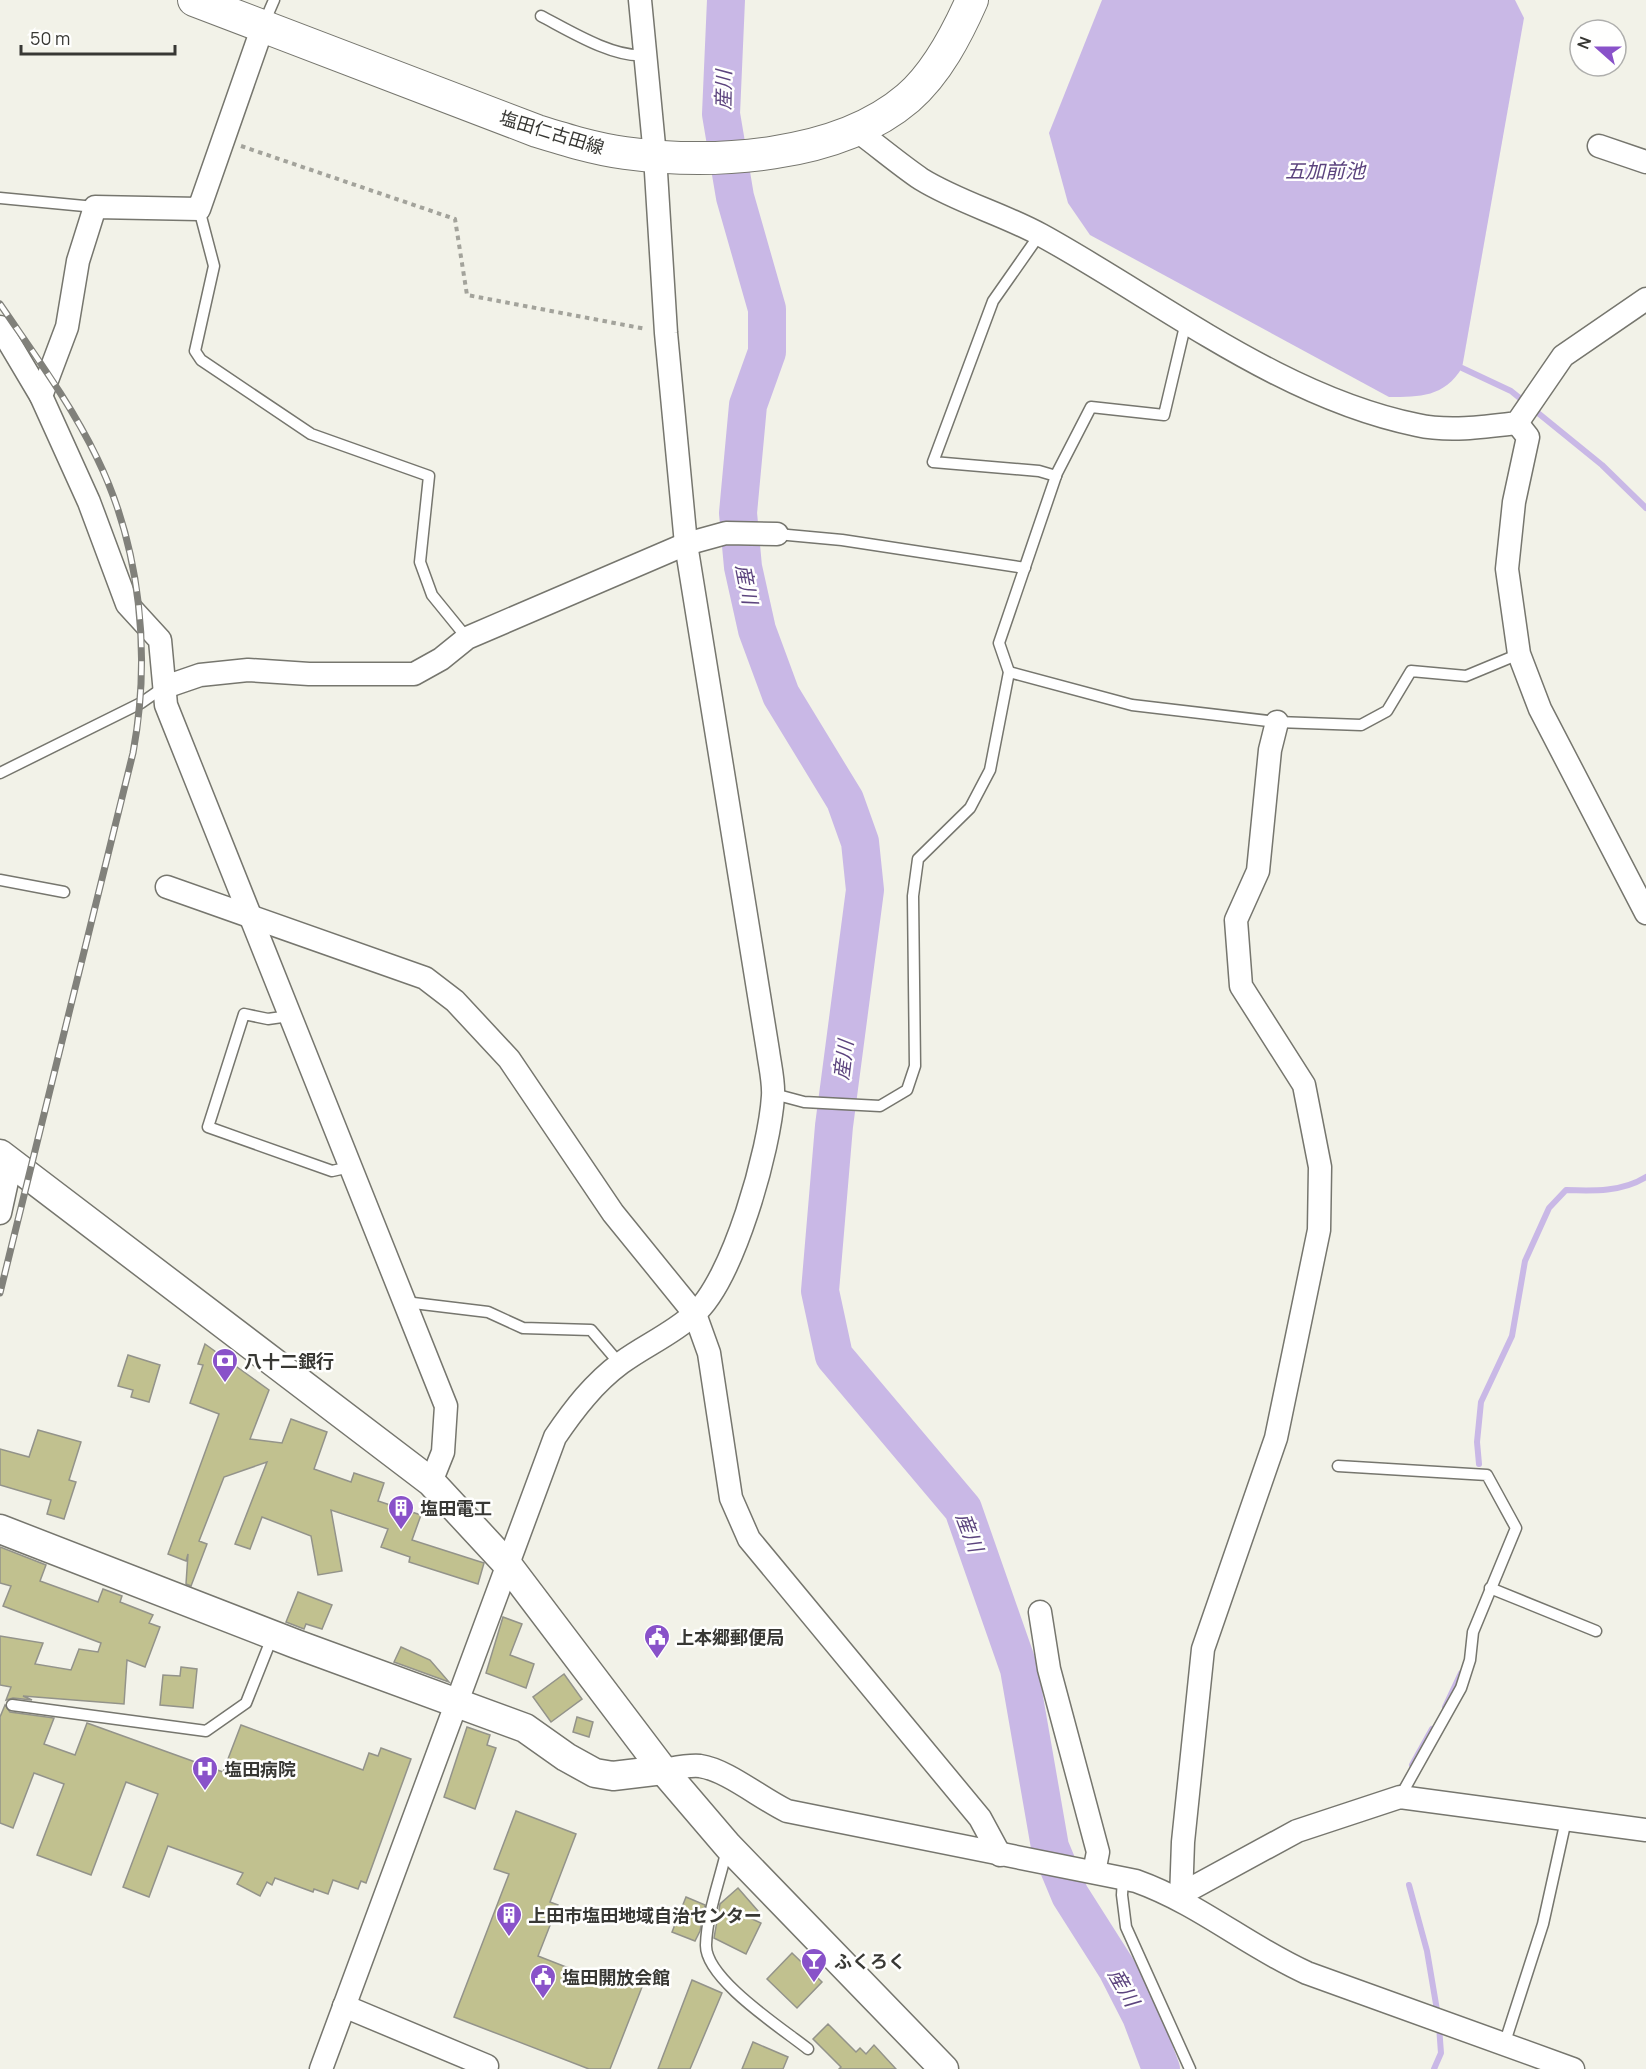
<svg xmlns="http://www.w3.org/2000/svg" width="1646" height="2069" font-family="Manrope,'Noto Sans JP',sans-serif">
<style>
.water{fill:#c9b8e6}
.lines{fill:none;stroke-linecap:round;stroke-linejoin:round}
.stream{stroke:#c9b8e6;stroke-width:6}
.river{stroke:#c9b8e6;stroke-width:38}
.building{fill:#c1c18f;stroke:#93938a;stroke-width:1.5}
.service-casing{stroke:#76766e;stroke-width:13}
.minor-casing{stroke:#76766e;stroke-width:25}
.tertiary-casing{stroke:#76766e;stroke-width:31}
.secondary-casing{stroke:#76766e;stroke-width:34}
.path{stroke:#a3a39b;stroke-width:4;stroke-dasharray:4.5 4.5;stroke-linecap:butt}
.service{stroke:#fff;stroke-width:10}
.minor{stroke:#fff;stroke-width:22}
.tertiary{stroke:#fff;stroke-width:28}
.secondary{stroke:#fff;stroke-width:32}
.rail-casing{stroke:#81817b;stroke-width:7}
.rail{stroke:#fffffe;stroke-width:4.5;stroke-dasharray:14;stroke-linecap:butt}
.labels{text-anchor:middle;dominant-baseline:central;stroke-width:5;stroke-linejoin:round;paint-order:stroke}
.street-label{font-size:18px;fill:#383834;stroke:#fffffe}
.poi-label{font-size:18px;font-weight:bold;fill:#383834;stroke:#fffffe;text-anchor:start}
.water-label{font-size:20px;font-style:italic;fill:#5c447e;stroke:#fffffe}
</style>
<rect width="100%" height="100%" fill="#f2f2e8"/>
<!-- water -->
<path class="water" d="M 1102,0 L 1515,0 L 1524,18 L 1462,368 C 1444,397 1420,397 1389,397 L 1090,235 L 1068,203 L 1049,133 Z"/>
<g class="lines">
<!-- stream -->
<g class="stream">
<polyline points="1462,368 1511,391 1602,465 1646,508"/>
<path d="M 1479,1464 L 1477,1442 L 1481,1402 L 1512,1336 L 1525,1261 L 1549,1208 L 1566,1190 C 1594,1191 1622,1192 1646,1177"/>
<polyline points="1445,1707 1461,1673"/>
<polyline points="1412,1765 1432,1729"/>
<polyline points="1409,1885 1427,1951 1438,2016"/>
<polyline points="1434,2069 1441,2053 1439,2026"/>
</g>
<!-- river -->
<polyline class="river" points="726,0 721,114 735,197 767,309 767,352 748,405 738,513 743,567 757,630 781,695 845,800 860,842 865,890 834,1126 820,1291 834,1356 963,1509 1019,1669 1050,1847 1070,1895 1117,1969 1141,2016 1161,2069"/>
</g>
<!-- building -->
<g class="building">
<polygon points="205,1344 269,1390 250,1439 282,1443 291,1419 327,1432 314,1469 351,1482 354,1473 384,1483 378,1501 421,1515 412,1540 484,1563 478,1584 409,1562 410,1557 381,1547 388,1529 331,1510 342,1571 318,1575 311,1536 262,1517 250,1549 235,1544 267,1462 224,1477 199,1541 207,1544 191,1586 186,1584 188,1554 186,1561 168,1554 219,1414 190,1403 203,1365 198,1364"/>
<polygon points="128,1355 160,1365 149,1402 131,1397 133,1390 118,1386"/>
<polygon points="38,1430 81,1442 69,1480 76,1482 64,1519 47,1514 51,1500 0,1485 0,1449 29,1457"/>
<polygon points="0,1547 46,1565 40,1581 98,1602 103,1589 122,1596 120,1602 153,1615 149,1623 160,1627 145,1667 127,1660 124,1704 23,1696 32,1700 13,1698 6,1700 11,1687 0,1685 0,1636 43,1643 35,1664 71,1670 79,1649 98,1652 101,1643 3,1606 11,1586 0,1583"/>
<polygon points="298,1592 332,1605 322,1629 306,1624 304,1629 286,1622"/>
<polygon points="503,1617 522,1624 510,1655 534,1664 526,1688 486,1673"/>
<polygon points="401,1647 430,1660 449,1682 394,1662"/>
<polygon points="181,1667 197,1669 193,1708 160,1705 163,1675 180,1676"/>
<polygon points="564,1674 582,1699 551,1722 533,1697"/>
<polygon points="5,1705 10,1712 54,1718 44,1744 75,1755 87,1723 223,1772 241,1725 363,1770 369,1753 378,1756 381,1748 411,1759 366,1883 361,1881 358,1889 333,1880 328,1894 314,1889 313,1892 275,1878 272,1885 267,1882 260,1896 237,1884 243,1873 168,1846 149,1897 123,1887 158,1794 126,1782 91,1875 37,1855 64,1784 34,1773 13,1828 0,1823 0,1717"/>
<polygon points="577,1717 593,1722 589,1737 573,1732"/>
<polygon points="467,1727 490,1735 487,1745 496,1748 475,1809 444,1797"/>
<polygon points="516,1811 576,1834 550,1902 558,1905 538,1956 599,1980 602,1972 642,1987 610,2069 589,2069 454,2017 509,1874 494,1869"/>
<polygon points="738,1888 758,1911 750,1918 761,1923 746,1954 714,1938 720,1904"/>
<polygon points="686,1897 705,1905 700,1931 695,1941 672,1932"/>
<polygon points="792,1953 822,1982 797,2008 767,1979"/>
<polygon points="692,1980 722,1993 690,2069 658,2069"/>
<polygon points="828,2024 856,2052 860,2048 866,2054 874,2045 896,2069 839,2069 841,2067 813,2039"/>
<polygon points="753,2042 788,2057 783,2069 742,2069"/>
</g>
<g class="lines">
<defs>
<g id="service">
<path d="M 541,16 C 568,30 613,58 644,55"/>
<polyline points="264,23 274,0"/>
<polyline points="0,198 95,207"/>
<polyline points="199,209 214,266 195,351 201,360 311,434 429,476 420,562 432,595 467,638"/>
<polyline points="1040,234 993,301 933,462 1039,471 1056,476"/>
<polyline points="777,534 842,540 1025,568"/>
<polyline points="1009,672 1132,705 1277,722 1361,725 1387,711 1411,671 1466,676 1519,654"/>
<polyline points="0,773 141,703 164,687"/>
<polyline points="0,880 64,892"/>
<polyline points="289,1016 268,1019 244,1014 208,1127 332,1171 350,1167"/>
<polyline points="774,1094 804,1102 880,1106 907,1090 915,1066 913,896 918,859 970,808 990,770 1009,672 999,643 1057,473 1091,407 1164,415 1186,322"/>
<polyline points="405,1302 488,1312 523,1328 591,1330 620,1364"/>
<polyline points="1338,1466 1487,1475 1516,1528 1473,1632 1470,1660 1461,1688 1400,1797"/>
<polyline points="1490,1588 1596,1631"/>
<polyline points="12,1705 206,1731 246,1703 273,1635"/>
<path d="M 727,1849 C 720,1880 707,1913 706,1945 C 705,1979 783,2029 808,2049"/>
<polyline points="1123,1878 1122,1895 1126,1927 1190,2069"/>
<polyline points="1504,2045 1543,1924 1566,1820"/>
</g>
<g id="minor">
<path d="M 856,130 C 878,146 899,164 921,179 C 958,202 1003,214 1041,235 C 1161,301 1280,397 1417,425 C 1448,432 1485,427 1517,423 L 1563,356 L 1646,299"/>
<polyline points="1599,146 1646,162"/>
<polyline points="0,327 41,396 89,502 127,604 160,640 166,705 446,1406 443,1452 431,1482"/>
<polyline points="41,396 67,327 78,261 95,207 199,209 263,26"/>
<polyline points="1517,423 1528,437 1514,502 1507,569 1519,654 1540,709 1646,913"/>
<polyline points="165,687 200,675 248,670 309,674 414,674 441,659 467,638 686,544 726,533 777,534"/>
<polyline points="167,887 425,978 455,1001 509,1059 613,1213 695,1314 709,1353 731,1498 749,1539 980,1818 1000,1855"/>
<polyline points="0,1213 11,1163"/>
<polyline points="1040,1612 1049,1669 1098,1852 1094,1872"/>
<path d="M 663,1770 C 675,1768 687,1765 700,1766 C 727,1770 760,1798 787,1811 L 1136,1881 C 1200,1904 1247,1946 1307,1973 L 1573,2069"/>
<polyline points="1183,1893 1297,1831 1400,1797 1646,1830"/>
<polyline points="1181,1899 1183,1842 1203,1649 1276,1438 1319,1230 1320,1167 1304,1085 1241,986 1236,920 1258,871 1270,750 1277,722"/>
<polyline points="344,2006 487,2066 485,2069"/>
<path d="M 321,2069 L 555,1437 C 574,1409 594,1383 621,1363 C 644,1346 672,1334 693,1315 C 733,1282 770,1148 773,1096 C 774,1082 770,1066 768,1051 L 686,544 L 666,333 L 655,156 L 640,0"/>
</g>
<g id="tertiary">
<polyline points="0,1154 431,1482 507,1564 663,1770 728,1846 944,2069"/>
<polyline points="0,1529 296,1644 525,1728 566,1757 595,1773 613,1776 663,1770"/>
</g>
<path id="secondary" d="M 194,0 L 537,131 C 566,140 595,149 625,153 C 713,165 838,158 908,98 C 937,73 957,34 972,0"/>
</defs>
<!-- service casing -->
<use href="#service" class="service-casing"/>
<!-- minor casing -->
<use href="#minor" class="minor-casing"/>
<!-- tertiary casing -->
<use href="#tertiary" class="tertiary-casing"/>
<!-- secondary casing -->
<use href="#secondary" class="secondary-casing"/>
<!-- path -->
<polyline class="path" points="241,146 455,219 467,295 646,329"/>
<!-- service -->
<use href="#service" class="service"/>
<!-- minor -->
<use href="#minor" class="minor"/>
<!-- tertiary -->
<use href="#tertiary" class="tertiary"/>
<!-- secondary -->
<use href="#secondary" class="secondary"/>
<defs>
<path id="rail" d="M 0,304 C 34,354 71,404 97,458 C 141,548 151,656 133,753 L 0,1293"/>
</defs>
<!-- rail casing -->
<use href="#rail" class="rail-casing"/>
<!-- rail -->
<use href="#rail" class="rail"/>
</g>
<!-- icons -->
<defs>
<symbol id="bank-pin" viewBox="-11 -11 22 30"><path d="M0 17L-7.5 6A9.5 9.5 0 1 1 7.5 6Z" fill="#8952c9" stroke="#fffffe"/><path d="M-6-4H6V4H-6ZM0-2.3a2.3 2.3 0 1 0 0 4.6a2.3 2.3 0 1 0 0-4.6Z" fill="#fff"/></symbol>
<symbol id="building-pin" viewBox="-11 -11 22 30"><path d="M0 17L-7.5 6A9.5 9.5 0 1 1 7.5 6Z" fill="#8952c9" stroke="#fffffe"/><path d="M-4-6H4V6H1V3H-1V6H-4ZM-2.5-4.3h1.7v1.8h-1.7ZM.8-4.3h1.7v1.8H.8ZM-2.5-1h1.7V.8h-1.7ZM.8-1h1.7V.8H.8Z" fill="#fff"/></symbol>
<symbol id="civic-pin" viewBox="-11 -11 22 30"><path d="M0 17L-7.5 6A9.5 9.5 0 1 1 7.5 6Z" fill="#8952c9" stroke="#fffffe"/><path d="M-.6-6.5H3V-4.5H.6V-3L4-1V1h2V6H-6V1h2V-1L-.6-3ZM-1.2 2.5V6h2.4V2.5Z" fill="#fff"/></symbol>
<symbol id="hospital-pin" viewBox="-11 -11 22 30"><path d="M0 17L-7.5 6A9.5 9.5 0 1 1 7.5 6Z" fill="#8952c9" stroke="#fffffe"/><path d="M-5-5h3v3.5h4V-5h3V5h-3V1.5h-4V5h-3Z" fill="#fff"/></symbol>
<symbol id="bar-pin" viewBox="-11 -11 22 30"><path d="M0 17L-7.5 6A9.5 9.5 0 1 1 7.5 6Z" fill="#8952c9" stroke="#fffffe"/><path d="M-6-5H6L.8 .8V4.5H3.5V6h-7V4.5H-.8V.8Z" fill="#fff"/></symbol>
</defs>
<g fill-rule="evenodd">
<use href="#bank-pin" x="210" y="1346" width="30" height="40"/>
<use href="#building-pin" x="386" y="1493" width="30" height="40"/>
<use href="#civic-pin" x="642" y="1622" width="30" height="40"/>
<use href="#hospital-pin" x="190" y="1754" width="30" height="40"/>
<use href="#building-pin" x="494" y="1900" width="30" height="40"/>
<use href="#bar-pin" x="799" y="1946" width="30" height="40"/>
<use href="#civic-pin" x="528" y="1962" width="30" height="40"/>
</g>
<g class="labels">
<!-- street labels -->
<g class="street-label">
<text transform="translate(552 132) rotate(17)">塩田仁古田線</text>
</g>
<!-- poi labels -->
<g class="poi-label">
<text x="244" y="1361">八十二銀行</text>
<text x="420" y="1508">塩田電工</text>
<text x="676" y="1637">上本郷郵便局</text>
<text x="224" y="1769">塩田病院</text>
<text x="528" y="1915">上田市塩田地域自治センター</text>
<text x="834" y="1961">ふくろく</text>
<text x="562" y="1977">塩田開放会館</text>
</g>
<!-- water labels -->
<g class="water-label">
<text transform="translate(723 90) rotate(-89)">産川</text>
<text x="1325" y="170">五加前池</text>
<text transform="translate(747 584) rotate(79)">産川</text>
<text transform="translate(843 1060) rotate(-83)">産川</text>
<text transform="translate(970 1532) rotate(69)">産川</text>
<text transform="translate(1124 1987) rotate(60)">産川</text>
</g>
</g>
<!-- north arrow -->
<g transform="translate(1598 48) rotate(291)"><circle r="28" fill="#fffffe" stroke="#afafad" stroke-width="1.5"/>
<path d="M0-4.5L10 22L0 15L-10 22Z" fill="#8952c9"/>
<text y="-9" font-size="16" font-weight="bold" text-anchor="middle" fill="#383834">N</text>
</g>
<!-- scale -->
<path d="M21 45v9h154v-9" fill="none" stroke="#383834" stroke-width="3"/>
<text x="30" y="45" font-size="18" fill="#383834" stroke="#fffffe" stroke-width="4.5" paint-order="stroke">50 m</text>
</svg>
